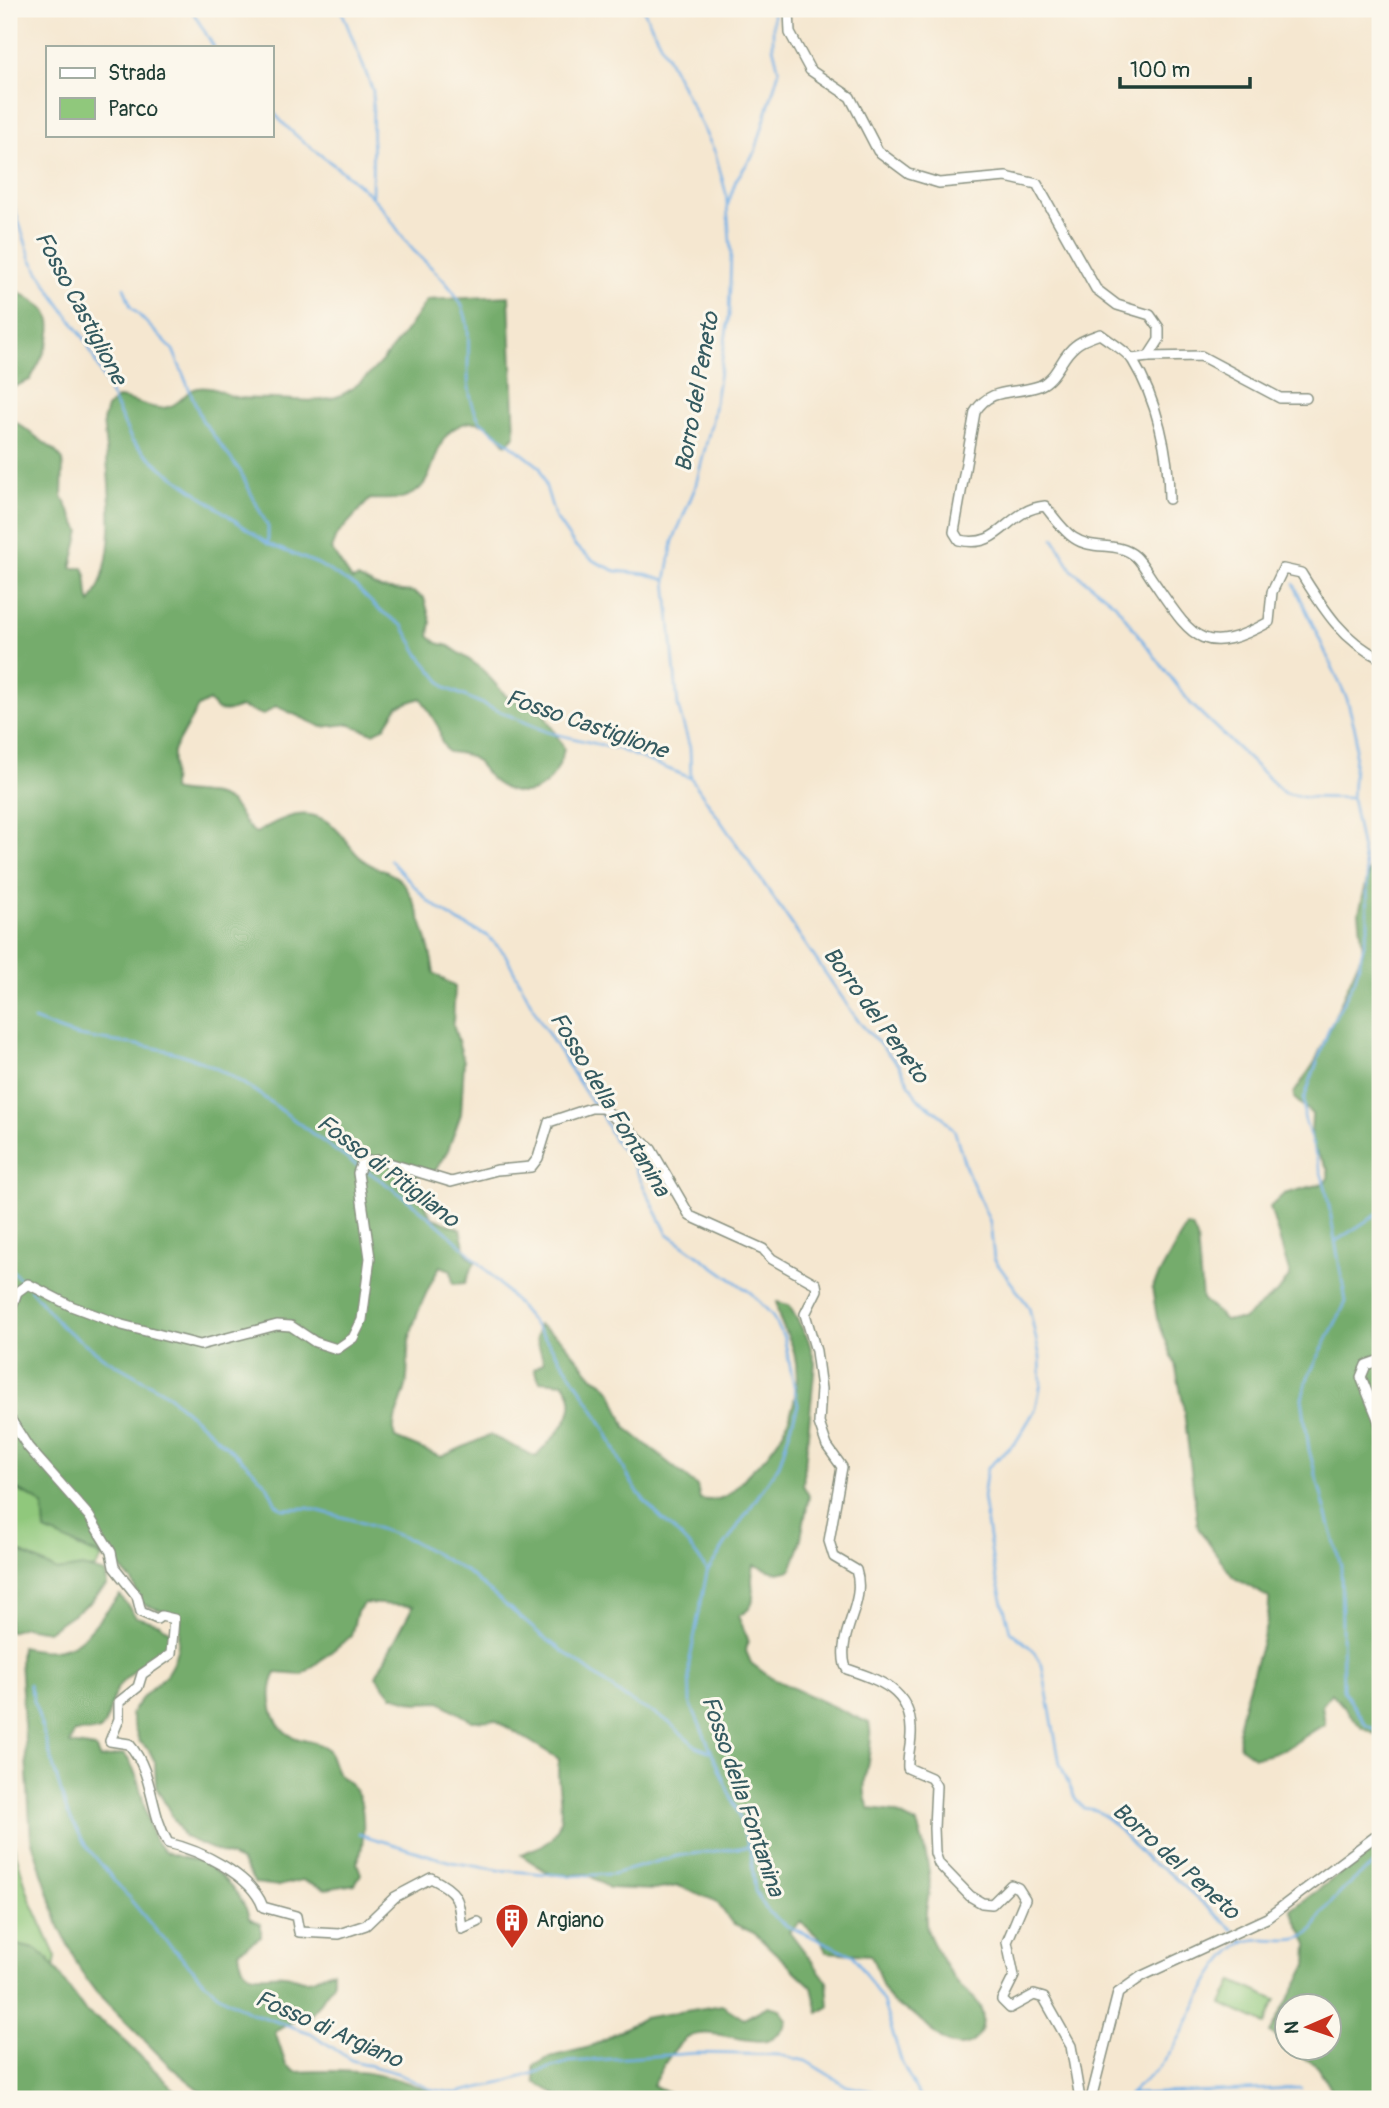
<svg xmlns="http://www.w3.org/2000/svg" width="1389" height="2108" font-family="Pangolin,sans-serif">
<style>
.green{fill:#90c87c;stroke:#588258;stroke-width:2}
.forest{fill:#74ac6c;stroke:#4a7450;stroke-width:2}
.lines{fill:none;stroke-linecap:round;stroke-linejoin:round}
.stream{stroke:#74b0e6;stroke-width:2.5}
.minor-casing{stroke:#8a9282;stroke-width:12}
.minor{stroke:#fff;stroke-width:9}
.labels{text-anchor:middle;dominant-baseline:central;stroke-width:6;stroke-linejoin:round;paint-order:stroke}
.poi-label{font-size:21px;fill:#1f3d34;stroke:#fbf7ec;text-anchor:start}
.water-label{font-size:23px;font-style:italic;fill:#345a60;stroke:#fbf7ec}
</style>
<rect width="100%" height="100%" fill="#fbf7ec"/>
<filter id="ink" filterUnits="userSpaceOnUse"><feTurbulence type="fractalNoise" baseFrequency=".0143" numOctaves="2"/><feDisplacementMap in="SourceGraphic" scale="14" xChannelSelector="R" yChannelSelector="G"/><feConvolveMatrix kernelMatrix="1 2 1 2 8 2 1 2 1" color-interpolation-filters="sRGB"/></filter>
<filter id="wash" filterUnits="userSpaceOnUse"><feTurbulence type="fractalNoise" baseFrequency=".00686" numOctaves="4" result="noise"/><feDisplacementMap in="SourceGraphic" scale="28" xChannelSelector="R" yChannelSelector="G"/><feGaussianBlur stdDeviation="1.57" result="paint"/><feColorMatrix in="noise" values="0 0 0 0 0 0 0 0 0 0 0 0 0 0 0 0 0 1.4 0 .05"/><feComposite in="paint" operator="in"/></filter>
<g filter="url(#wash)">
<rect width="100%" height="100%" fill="#f5e7d0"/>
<!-- green -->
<g class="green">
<polygon points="9,1482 11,1487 34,1498 43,1506 45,1519 79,1548 92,1551 102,1558 95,1568 57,1571 9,1546"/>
<polygon points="9,1769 12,1840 30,1899 56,1957 54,1969 38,1950 13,1944 9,1935"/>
<polygon points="1233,1981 1276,2000 1265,2024 1222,2004"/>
</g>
<!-- forest -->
<g class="forest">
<path d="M 9,286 C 20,293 32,299 42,307 C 63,325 40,362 30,380 L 9,389 Z"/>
<path d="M 509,296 L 515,436 L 506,444 C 495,431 484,418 466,423 C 431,432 439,475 417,491 C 400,502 389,499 370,499 L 336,536 L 331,549 L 352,580 L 358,578 L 381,589 L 413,592 L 424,598 L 431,622 L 429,635 L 437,643 L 449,646 L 481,668 L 507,697 L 543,713 L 564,748 C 558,782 531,807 497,784 C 487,777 483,767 475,760 C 468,754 457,753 448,752 L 441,741 L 439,728 L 421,698 L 398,706 L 384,728 L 373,733 L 348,724 L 322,727 L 276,706 L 263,715 L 241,707 L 229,711 L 217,710 L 209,701 L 198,707 L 173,751 L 172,790 C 190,796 216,789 232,804 C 242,814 242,825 256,833 C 284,816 311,803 337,830 C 346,839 352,851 362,859 C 373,869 389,870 399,879 C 416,894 431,951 434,973 L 455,987 L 453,1024 L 464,1061 L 461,1114 L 448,1150 L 435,1171 L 419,1170 L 415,1182 L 431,1217 L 460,1229 L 466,1253 L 475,1262 L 465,1283 L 453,1284 L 451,1270 L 440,1266 C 428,1288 416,1313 410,1337 C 406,1353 409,1370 406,1386 C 402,1404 390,1421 395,1438 L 441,1457 L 490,1435 L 536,1457 C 554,1435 586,1412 564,1383 L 540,1381 L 534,1369 L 544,1362 L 536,1338 L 539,1325 L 560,1338 L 593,1377 L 604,1383 L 612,1393 L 626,1428 L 697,1486 L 700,1499 C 724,1504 733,1491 748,1474 C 755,1466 765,1459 771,1450 C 792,1425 802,1385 794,1352 C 790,1334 776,1322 777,1302 L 789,1305 L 808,1339 L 815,1363 L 803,1485 L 809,1496 L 799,1548 L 791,1570 L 778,1573 L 754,1565 C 746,1588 765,1604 738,1616 L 748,1639 L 746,1651 L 751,1663 L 771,1678 L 869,1723 C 876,1757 855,1783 870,1809 L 894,1812 L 917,1824 C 923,1842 932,1873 929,1892 C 927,1904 924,1917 927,1929 C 931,1942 950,1975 959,1985 C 968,1995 979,1998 982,2013 C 987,2037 966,2055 944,2041 C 934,2034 925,2024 916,2016 C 909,2010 900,2008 893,2003 C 880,1992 880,1969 870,1955 L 826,1952 L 821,1939 L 801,1922 L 789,1931 L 827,1981 L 829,2007 L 818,2013 L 812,1987 L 754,1933 L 732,1923 L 716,1901 L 679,1886 L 653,1890 L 609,1888 L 587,1874 L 552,1875 L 521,1855 C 529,1850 538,1848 546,1843 C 574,1822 553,1786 559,1759 L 495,1720 L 472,1721 L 440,1702 L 416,1703 L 392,1696 L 376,1676 L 413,1606 L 364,1603 L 357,1612 L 351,1636 L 302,1675 L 276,1673 C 265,1694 271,1729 296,1738 C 306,1742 317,1741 326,1748 C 332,1754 332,1764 337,1772 C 342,1779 351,1783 356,1791 C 366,1806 365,1847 357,1863 L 361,1874 L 355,1884 L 326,1889 L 302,1880 L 279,1886 L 255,1883 L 241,1861 L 184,1837 L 156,1787 L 155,1762 L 149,1750 L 139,1741 L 131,1715 C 139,1698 150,1691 163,1678 C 178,1662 180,1637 180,1616 L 141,1604 L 132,1581 L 115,1562 L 45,1531 L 43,1506 L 34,1498 L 11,1487 L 9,1482 L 9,417 L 54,450 L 63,460 L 62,497 L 80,531 L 71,568 L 83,568 C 90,580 85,590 90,603 C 122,557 108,474 103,421 L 107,408 L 117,398 C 133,398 153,412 168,407 C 186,402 185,384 209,388 C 219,389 226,395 235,397 C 247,400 264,398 277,399 C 296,400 319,403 336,397 C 369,386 409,328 427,300 Z"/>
<path d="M 1380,821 L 1380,1737 L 1361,1727 L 1332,1693 L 1322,1705 L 1325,1724 C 1301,1737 1283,1756 1254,1757 L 1240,1747 C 1230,1717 1271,1640 1269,1598 L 1233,1577 L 1198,1528 L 1183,1403 L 1175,1364 L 1157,1318 L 1152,1288 L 1186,1226 L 1192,1227 L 1197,1238 L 1202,1299 L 1225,1320 L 1242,1320 L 1279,1291 L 1290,1275 L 1270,1207 L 1284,1194 L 1324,1183 L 1328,1178 C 1331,1162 1315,1158 1312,1143 C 1310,1135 1312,1123 1312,1114 L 1294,1098 L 1294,1093 L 1315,1062 L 1363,951 L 1359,912 L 1371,865 L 1371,831 Z"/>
<polygon points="9,1546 57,1571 82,1567 106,1573 107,1585 89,1603 48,1631 24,1627 9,1632"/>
<path d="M 120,1595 L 136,1617 L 160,1624 L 170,1632 L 170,1644 C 154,1659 132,1669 119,1686 C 108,1701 112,1717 100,1731 L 74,1732 L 70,1744 L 95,1748 L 100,1759 L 124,1754 C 146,1779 141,1826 161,1848 C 170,1857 185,1857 197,1860 C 217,1867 245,1898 249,1918 L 261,1924 L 261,1937 L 239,1951 C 242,1986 262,1972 285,1975 C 292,1975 299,1981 307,1980 C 314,1980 325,1973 333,1971 L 333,1984 L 310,2016 L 298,2018 L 275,2032 L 286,2065 L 296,2072 C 356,2069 392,2071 445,2099 L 211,2099 L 172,2068 L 96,1992 L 81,1972 L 59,1926 L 31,1838 L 20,1659 L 21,1647 C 79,1661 86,1632 120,1595 Z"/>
<polygon points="1380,1844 1380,2099 1337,2099 1318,2067 1292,2049 1330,2048 1330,2007 1288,2007 1287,2046 1270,2033 1307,1965 1308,1944 1291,1910"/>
<polygon points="9,1935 13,1944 38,1950 48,1959 85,2011 115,2031 184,2099 9,2099"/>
<path d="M 722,2005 L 744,2019 L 768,2006 L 780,2009 L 787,2020 C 773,2064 720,2022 689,2037 C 675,2044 660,2071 653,2085 L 679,2099 L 564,2099 L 535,2082 L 534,2066 L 550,2057 L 590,2047 L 643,2018 Z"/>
</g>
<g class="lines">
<!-- stream -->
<g class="stream">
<polyline points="191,9 214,47"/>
<polyline points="341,9 373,91 372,197"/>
<polyline points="643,9 715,152 726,193 731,253 729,316 712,421 695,488 673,541 666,580 678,706 690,748 691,778 859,1022 899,1065 917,1098 943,1117 955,1132 966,1168 990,1222 994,1259 1029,1307 1040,1357 1041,1383 1036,1408 1016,1442 987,1468 983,1497 993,1564 1010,1631 1032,1649 1042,1665 1060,1764 1075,1798 1083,1808 1096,1810 1113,1823 1148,1861 1168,1872 1233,1930"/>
<path d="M 271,109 C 300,147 343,166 375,200 C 390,215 399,235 414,251 C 431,268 448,281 460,302 C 480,340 455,378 480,421 L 540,467 L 555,517 L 575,546 L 594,561 L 616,571 L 646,574 L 666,580"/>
<polyline points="9,192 31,259 52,293 86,341 132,441 162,468 268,544 318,564 356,587 378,609 403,626 420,656 446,688 547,732 618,749 691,778"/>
<polyline points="728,204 736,180 755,152 779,71 773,47 773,9"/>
<polyline points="124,287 131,307 173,350 202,420 240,471 268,527 268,544"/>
<polyline points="1054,538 1072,570 1115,604 1191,704 1284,793 1303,797 1352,798"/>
<polyline points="1294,584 1347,699 1356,733 1352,798 1367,877 1368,928 1355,980 1330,1026 1304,1099 1304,1117 1326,1189 1346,1302 1308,1377 1302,1398 1309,1450 1341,1566 1343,1690 1366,1725 1380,1732"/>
<polyline points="390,860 428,901 459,922 488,936 505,954 542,1024 594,1106"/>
<path d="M 34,1020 C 48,1025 64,1033 79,1036 C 114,1043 150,1044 184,1055 C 253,1078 298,1128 358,1166"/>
<polyline points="599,1110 613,1138 632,1163 667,1233 751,1293 771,1314 784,1337 798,1405 779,1465 707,1572 689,1664 690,1702 737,1811 751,1854 755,1891 768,1912 785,1925 853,1955 883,2002 902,2063 921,2099"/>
<path d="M 364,1169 C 460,1231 544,1323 601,1422 C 614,1443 621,1468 635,1488 C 656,1520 690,1537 707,1572"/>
<polyline points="1336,1241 1380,1212"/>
<polyline points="9,1267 25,1284"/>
<polyline points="30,1289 61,1326 106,1359 164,1392 247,1464 267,1485 276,1504 283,1509 308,1508 357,1521 411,1540 467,1572 541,1635 628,1700 666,1720 697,1747 709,1751"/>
<polyline points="29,1684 67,1812 86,1846 158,1933 217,1994 251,2013 311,2033 351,2060 397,2073 430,2089 455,2093 502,2083 569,2062 697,2053 780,2055 806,2061 847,2086 912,2099"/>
<polyline points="359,1834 451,1862 499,1870 572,1876 613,1874 677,1856 748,1847"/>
<polyline points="1237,1934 1244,1943"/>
<polyline points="1129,2094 1301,2088"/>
<path d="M 1125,2099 C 1135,2087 1149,2078 1160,2066 C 1188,2036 1205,1969 1238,1946 C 1260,1930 1290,1949 1310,1933 C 1315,1929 1317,1921 1321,1915 C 1337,1895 1358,1874 1380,1861"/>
</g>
</g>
</g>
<g filter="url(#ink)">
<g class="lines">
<defs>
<g id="minor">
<polyline points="789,9 790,33 810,70 850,97 878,151 909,174 939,183 1006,177 1037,184 1096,289 1117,305 1150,315 1159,328 1159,340 1148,357 1132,359"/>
<polyline points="1148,357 1201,356 1280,398 1306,398"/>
<path d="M 1169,499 C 1169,454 1157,400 1133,361 C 1127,351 1110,342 1100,334 C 1092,337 1081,340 1075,346 C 1061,356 1057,379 1039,386 C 1014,395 991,386 975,412 L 954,532 L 959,540 C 1002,550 1005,510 1045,506 C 1053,516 1063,531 1074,538 C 1093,551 1118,541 1135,556 C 1142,562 1148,574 1154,582 C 1192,637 1202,659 1269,622 L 1272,592 L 1283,569 L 1301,573 C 1323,608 1342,640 1380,658"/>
<path d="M 9,1315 L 17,1292 L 28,1284 L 71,1306 L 122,1325 L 200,1345 L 277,1325 L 291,1326 L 315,1342 L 337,1349 L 353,1338 L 362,1320 L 370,1258 L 358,1173 L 362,1162 L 379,1160 L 451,1182 L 497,1170 L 531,1167 L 538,1158 L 549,1122 L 591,1108 L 603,1108 L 651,1149 L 690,1216 L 763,1249 L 772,1259 L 816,1284 L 817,1290 L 805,1314 L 816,1351 L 821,1389 L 819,1423 L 827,1446 L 842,1467 L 829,1541 L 834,1557 L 856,1570 C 867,1603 837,1632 845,1665 L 847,1669 C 879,1680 910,1690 911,1729 C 912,1742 907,1755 908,1768 L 931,1778 L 936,1786 L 934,1828 L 935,1853 L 939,1864 L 970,1896 L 982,1903 L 992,1904 L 1011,1885 L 1018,1888 L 1025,1899 L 1007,1942 L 1014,1976 L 1002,2000 L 1010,2008 L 1034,1995 L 1044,1998 L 1071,2046 L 1080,2099"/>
<polyline points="1380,1360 1366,1365 1361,1377 1380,1424"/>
<path d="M 9,1417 L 28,1447 L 89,1516 L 111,1552 L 114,1567 L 137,1596 L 141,1612 L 157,1619 L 161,1616 L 174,1619 L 171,1654 L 142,1674 L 138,1687 L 119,1702 L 119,1719 L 110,1741 L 129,1744 C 154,1773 149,1810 168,1843 C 199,1850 252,1875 263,1907 L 296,1916 L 299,1932 L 339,1934 L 366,1925 L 395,1897 L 431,1878 C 460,1893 458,1898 462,1929 L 478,1922"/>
<polyline points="1091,2099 1118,1993 1142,1976 1267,1918 1380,1833"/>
</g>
</defs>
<!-- minor casing -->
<use href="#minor" class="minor-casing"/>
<!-- minor -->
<use href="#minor" class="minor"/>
</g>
</g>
<!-- icons -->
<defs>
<symbol id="building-pin" viewBox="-11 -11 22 30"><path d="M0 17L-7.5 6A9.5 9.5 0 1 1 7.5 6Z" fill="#c8321e" stroke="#fbf7ec"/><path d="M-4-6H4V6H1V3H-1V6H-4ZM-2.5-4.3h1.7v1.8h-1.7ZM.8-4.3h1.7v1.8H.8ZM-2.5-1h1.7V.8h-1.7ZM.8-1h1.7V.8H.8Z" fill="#fff"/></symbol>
</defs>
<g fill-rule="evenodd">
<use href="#building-pin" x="493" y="1901" width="38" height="52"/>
</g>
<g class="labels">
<!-- poi labels -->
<g class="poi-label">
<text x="536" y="1920">Argiano</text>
</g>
<!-- water labels -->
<g class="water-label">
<text transform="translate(81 308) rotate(62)">Fosso Castiglione</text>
<text transform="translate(697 392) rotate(-80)">Borro del Peneto</text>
<text transform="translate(587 724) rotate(19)">Fosso Castiglione</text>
<text transform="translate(876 1015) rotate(54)">Borro del Peneto</text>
<text transform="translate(610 1104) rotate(59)">Fosso della Fontanina</text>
<text transform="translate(388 1171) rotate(37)">Fosso di Pitigliano</text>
<text transform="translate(743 1796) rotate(71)">Fosso della Fontanina</text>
<text transform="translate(1176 1861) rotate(42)">Borro del Peneto</text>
<text transform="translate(329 2029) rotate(24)">Fosso di Argiano</text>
</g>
</g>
<!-- margin -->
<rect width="1389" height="2108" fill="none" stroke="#fbf7ec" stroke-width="35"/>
<!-- legend -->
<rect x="46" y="46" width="228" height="91" fill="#fbf7ec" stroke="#a3ada2" stroke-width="2"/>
<rect x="60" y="68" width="35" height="10" fill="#ffffff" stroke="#a3ada2" stroke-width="2"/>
<text x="108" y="80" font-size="21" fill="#1f3d34">Strada</text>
<rect x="60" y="98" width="35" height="21" fill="#90c87c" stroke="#a3ada2" stroke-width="2"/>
<text x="108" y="116" font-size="21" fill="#1f3d34">Parco</text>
<!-- north arrow -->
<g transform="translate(1308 2027) rotate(268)"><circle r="33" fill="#fbf7ec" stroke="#a3ada2" stroke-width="2"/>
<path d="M0-5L12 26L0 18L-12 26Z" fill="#c8321e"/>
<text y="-10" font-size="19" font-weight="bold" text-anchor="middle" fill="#1f3d34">N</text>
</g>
<!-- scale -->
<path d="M1120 77v10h130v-10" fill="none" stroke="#1f3d34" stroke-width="3.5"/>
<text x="1130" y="77" font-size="21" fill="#1f3d34" stroke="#fbf7ec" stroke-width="5" paint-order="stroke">100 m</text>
</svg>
